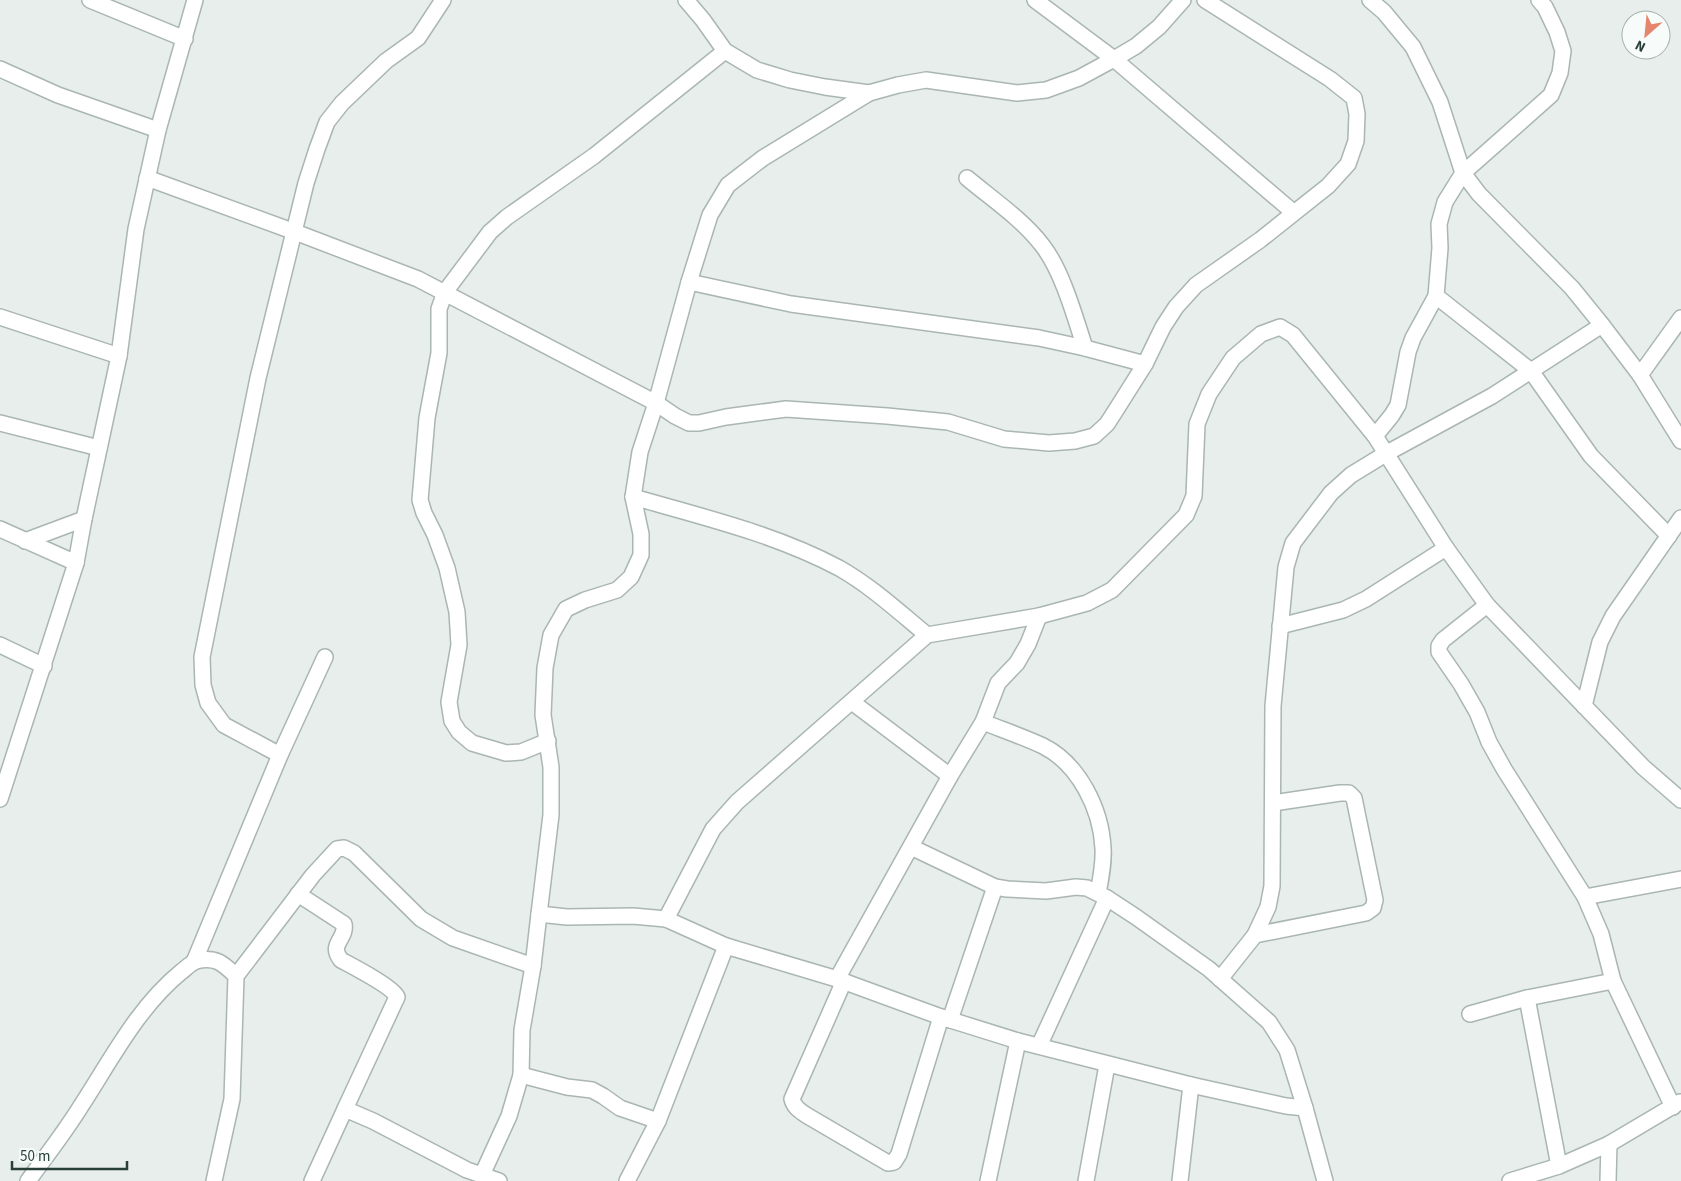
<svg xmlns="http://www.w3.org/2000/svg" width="1681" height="1181" font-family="'Source Sans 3',sans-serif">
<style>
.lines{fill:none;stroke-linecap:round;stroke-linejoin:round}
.minor-casing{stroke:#aab6b2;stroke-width:18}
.minor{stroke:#fff;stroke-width:15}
</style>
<rect width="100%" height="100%" fill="#e7eeeb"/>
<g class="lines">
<defs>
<g id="minor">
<polyline points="90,0 185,39"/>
<polyline points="686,0 703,20 725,51 757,70 790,80 825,87 869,93 898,85 926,80 1017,93 1046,90 1079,78 1114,59 1136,46 1159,27 1183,0"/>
<polyline points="1035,0 1114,59 1293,212"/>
<polyline points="1370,0 1384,12 1413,47 1440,102 1463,173 1479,194 1572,288 1602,325 1640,375 1681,441"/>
<polyline points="1539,0 1545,7 1557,32 1563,51 1560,73 1551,95 1463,173 1445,202 1439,224 1440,248 1436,296 1531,371 1591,456 1669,536"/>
<polyline points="0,69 58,95 158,130"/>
<polyline points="147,178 295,232 418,279 656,403 675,416 689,423 699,423 726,417 786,409 887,416 948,422 1004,439 1049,443 1075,441 1094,436 1107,424 1116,410 1145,364 1163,327 1176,307 1196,285 1260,240 1328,186 1348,164 1356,141 1357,114 1354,98 1330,79 1205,0"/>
<path d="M 967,178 C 992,199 1022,219 1042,245 C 1062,270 1075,317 1085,348"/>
<polyline points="689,282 791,304 1039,338 1085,348 1145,364"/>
<polyline points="0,317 119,356"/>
<polyline points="1640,375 1681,318"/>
<polyline points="0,423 99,448"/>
<polyline points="1375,436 1392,415 1398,405 1408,352 1413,338 1436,296"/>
<path d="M 633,497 C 703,517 775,534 839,568 C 871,586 899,612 927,635"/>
<polyline points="0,529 76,563"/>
<polyline points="25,541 84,519"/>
<polyline points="1487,605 1443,640 1439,646 1439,652 1461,684 1477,712 1489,742 1504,769 1585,897 1601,934 1613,981 1673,1107"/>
<polyline points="1280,626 1343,610 1366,599 1446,548"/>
<polyline points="0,645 44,666"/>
<polyline points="852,702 950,776"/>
<polyline points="1584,706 1600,642 1613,616 1681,518"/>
<path d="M 983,722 C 1003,730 1024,737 1043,746 C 1079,764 1101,809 1103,848 C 1104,863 1101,878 1098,893"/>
<polyline points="548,741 521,752 506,753 472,743 459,732 452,721 449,702 459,645 457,612 447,568 435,535 424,513 420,500 427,418 439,353 439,309 445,292 490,232 507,217 594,156 725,51"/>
<polyline points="280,755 224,725 208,703 203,685 202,657 258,378 306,183 317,149 327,122 342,103 386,61 418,38 443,0"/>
<polyline points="0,799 76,563 84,519 119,356 136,229 158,130 195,0"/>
<polyline points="911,847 995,887 1007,889 1046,891 1076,887 1087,888 1107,898 1136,917 1209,969 1269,1022 1287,1050 1305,1108"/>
<path d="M 298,894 L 344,924 C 347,939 328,944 341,960 C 352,966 393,987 397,997 L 345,1109"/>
<polyline points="1585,897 1681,879"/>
<polyline points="539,914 551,815 551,767 543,715 545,668 551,635 566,609 585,600 617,590 631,577 641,555 641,534 633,497 640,452 656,403 689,282 710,215 728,185 763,158 869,93"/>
<polyline points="666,919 713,829 737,802 927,635 1039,616 1087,603 1112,590 1186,515 1194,496 1197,424 1209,394 1233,358 1261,334 1280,327 1293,335 1375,436 1446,548 1487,605 1643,767 1681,800"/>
<polyline points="1255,935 1366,913 1373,908 1375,900 1354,798 1349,793 1340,793 1273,803"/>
<polyline points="194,962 280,755 325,657"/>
<polyline points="837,979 950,776 983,722 998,683 1017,663 1028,644 1039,616"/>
<polyline points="1220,979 1255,935 1268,907 1272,886 1273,706 1286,567 1293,543 1331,493 1351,475 1387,453 1492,396 1602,325"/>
<path d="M 844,981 L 792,1099 C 794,1107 799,1110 806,1115 L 888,1163 L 894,1162 L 899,1154 L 941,1017"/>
<polyline points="1527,998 1559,1166"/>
<polyline points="1470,1014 1527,998 1613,981"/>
<polyline points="950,1020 995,887"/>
<polyline points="1039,1046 1107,898"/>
<polyline points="521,1075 567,1087 592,1090 603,1096 620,1108 658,1121"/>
<polyline points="482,1175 509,1116 521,1075 522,1030 533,966 539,914 567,917 633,916 666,919 726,946"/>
<path d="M 28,1181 C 46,1156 65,1132 81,1106 C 111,1060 138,1007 181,972 C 185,969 191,963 196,961 C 215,956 223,963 236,976"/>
<polyline points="214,1181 232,1099 236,976 313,875 337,849 344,848 354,853 421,919 453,938 533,966"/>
<polyline points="312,1181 345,1109 373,1121 467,1170 499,1181"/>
<polyline points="627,1181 658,1121 726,946 837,979 941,1017 1018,1041 1191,1085 1286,1106 1305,1108 1325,1181"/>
<polyline points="988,1181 1018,1041"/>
<polyline points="1086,1181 1107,1065"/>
<polyline points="1180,1181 1191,1085"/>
<polyline points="1510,1181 1559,1166 1609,1144 1680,1102"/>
<polyline points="1608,1181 1609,1144"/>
</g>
</defs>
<!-- minor casing -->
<use href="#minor" class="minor-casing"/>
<!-- minor -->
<use href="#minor" class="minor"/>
</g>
<!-- north arrow -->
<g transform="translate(1646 35) rotate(207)"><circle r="24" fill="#f7fbf9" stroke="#a4b0ac"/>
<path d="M0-4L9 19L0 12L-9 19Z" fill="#e6856d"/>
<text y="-8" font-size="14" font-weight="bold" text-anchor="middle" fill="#273f38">N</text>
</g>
<!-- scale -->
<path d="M12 1161v8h115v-8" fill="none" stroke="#273f38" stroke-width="2.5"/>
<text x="20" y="1161" font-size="15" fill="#273f38" stroke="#f7fbf9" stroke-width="4" paint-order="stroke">50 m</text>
</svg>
